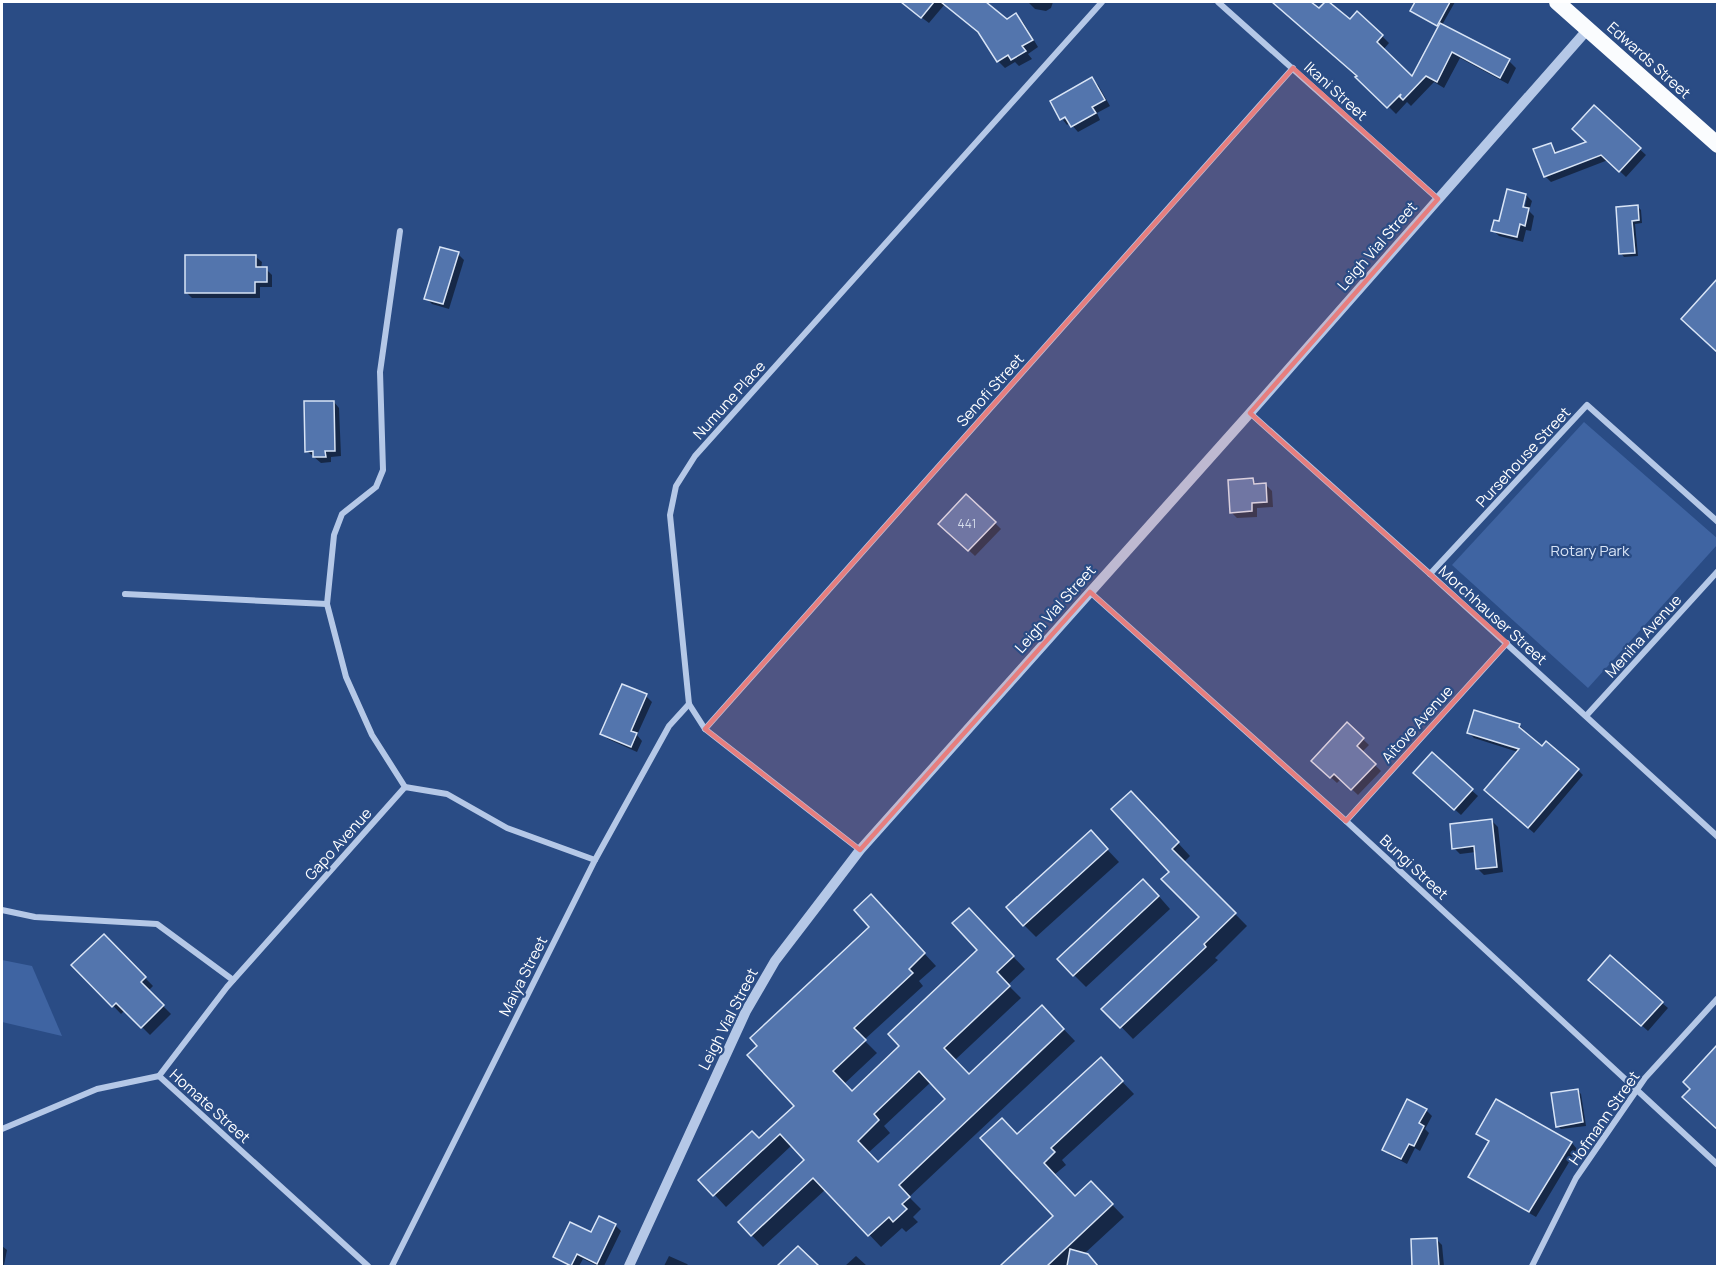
<svg xmlns="http://www.w3.org/2000/svg" width="1719" height="1268" font-family="Manrope,sans-serif">
<style>
.green{fill:#3f64a2}
.shadow{fill:#0007;fill-rule:evenodd}
.building{fill:#5375ad;stroke:#d8e4f6;stroke-width:1.5;fill-rule:evenodd}
.lines{fill:none;stroke-linecap:round;stroke-linejoin:round}
.minor{stroke:#b5c8e7;stroke-width:6}
.tertiary{stroke:#b5c8e7;stroke-width:10}
.trunk{stroke:#fafcfe;stroke-width:16}
.marked{fill:#e67e7e;fill-opacity:0.2;stroke:#e67e7e;stroke-width:4.5;stroke-linejoin:round}
.labels{text-anchor:middle;dominant-baseline:central;stroke-width:4.5;stroke-linejoin:round;paint-order:stroke}
.number-label{font-size:12px;fill:#d4dcea}
.street-label{font-size:15px;fill:#fff;stroke:#2a4c85}
.park-label{font-size:15px;fill:#d8e4f6;stroke:#2a4c85}
</style>
<rect width="100%" height="100%" fill="#2a4c85"/>
<!-- green -->
<g class="green">
<polygon points="1584,422 1718,539 1717,545 1588,688 1452,565"/>
<polygon points="2,960 32,966 62,1036 2,1022"/>
</g>
<!-- shadow -->
<g class="shadow">
<polygon points="901,2 983,2 1007,20 1016,15 1023,22 1038,47 1028,54 1032,59 1019,66 1015,62 1005,68 998,61 981,34 945,4 929,23"/>
<polygon points="1028,2 1053,2 1051,8 1046,11 1035,9"/>
<polygon points="1273,2 1309,2 1319,10 1327,2 1350,21 1382,36 1389,43 1383,50 1412,78 1439,27 1412,11 1417,2 1455,2 1442,25 1509,61 1516,68 1508,84 1460,58 1444,88 1434,82 1411,106 1407,102 1396,114 1358,76"/>
<polygon points="1092,79 1098,85 1110,106 1097,113 1100,120 1078,132 1070,123 1067,125 1063,120 1073,115"/>
<polygon points="1594,107 1646,155 1626,177 1608,160 1551,182 1545,176 1551,144 1558,154 1588,142"/>
<path d="M 1526,195 L 1532,201 L 1529,211 L 1534,216 L 1531,231 L 1526,230 L 1523,242 L 1499,236 L 1493,230 ZM 1524,197 L 1527,197 L 1523,215 L 1520,214 Z"/>
<polygon points="1637,206 1641,210 1642,223 1635,224 1638,256 1624,257 1621,253 1617,208"/>
<polygon points="458,254 464,260 449,309 432,304 426,298"/>
<polygon points="256,257 262,262 261,269 266,269 272,275 272,287 260,287 260,298 192,298 186,292"/>
<polygon points="334,402 339,408 341,456 331,457 331,462 321,463 307,451"/>
<polygon points="1252,480 1258,485 1266,485 1272,491 1273,507 1257,508 1257,517 1237,518 1231,512"/>
<polygon points="995,523 1001,529 975,556 946,529"/>
<polygon points="623,686 646,696 652,702 637,735 642,741 637,752 608,739 602,734"/>
<polygon points="1347,724 1369,745 1362,752 1381,771 1358,795 1341,779 1337,783 1313,761"/>
<polygon points="1519,725 1525,731 1524,733 1542,748 1578,770 1583,775 1534,833 1491,796 1518,752 1474,738 1469,733"/>
<polygon points="1432,755 1478,796 1461,815 1421,779"/>
<polygon points="1143,805 1190,856 1184,862 1247,926 1215,958 1218,960 1133,1039 1104,1009 1201,917 1171,872"/>
<polygon points="1492,821 1498,827 1503,872 1484,875 1478,869 1476,852 1460,854 1454,848"/>
<polygon points="1103,845 1119,862 1036,937 1024,925"/>
<polygon points="1156,893 1170,909 1086,987 1074,975"/>
<path d="M 882,908 L 936,966 L 919,981 L 923,986 L 864,1040 L 877,1053 L 844,1084 L 852,1093 L 902,1046 L 979,950 L 980,922 L 1025,969 L 1008,985 L 1021,998 L 955,1060 L 969,1076 L 1054,1019 L 1075,1041 L 909,1197 L 921,1209 L 913,1217 L 918,1222 L 906,1232 L 902,1228 L 881,1247 L 826,1189 L 763,1247 L 740,1223 L 807,1161 L 792,1145 L 726,1207 L 701,1180 L 759,1140 L 796,1106 L 872,927 ZM 931,1082 L 947,1099 L 878,1164 L 868,1153 L 890,1133 L 884,1126 Z"/>
<polygon points="104,936 153,986 148,991 171,1014 150,1035 125,1010 121,1014 74,965"/>
<polygon points="1596,985 1662,1003 1668,1008 1648,1031"/>
<polygon points="1112,1071 1134,1094 1062,1160 1066,1165 1054,1175 1075,1198 1091,1183 1124,1217 1084,1254 1099,1266 1002,1266 1055,1217 1018,1136"/>
<polygon points="1577,1090 1581,1094 1586,1126 1561,1129 1557,1126"/>
<polygon points="1497,1101 1572,1143 1577,1149 1536,1217 1476,1182 1470,1176 1490,1143 1478,1133"/>
<polygon points="1426,1110 1432,1116 1425,1129 1429,1133 1420,1151 1415,1148 1407,1164 1390,1155 1384,1149"/>
<polygon points="600,1218 616,1226 621,1231 604,1266 598,1266 583,1259 579,1266 569,1266 555,1257 592,1234"/>
<polygon points="1436,1239 1442,1245 1444,1266 1414,1266 1412,1241"/>
<polygon points="2,1246 7,1250 4,1265 2,1265"/>
<polygon points="798,1248 817,1266 779,1266"/>
<polygon points="669,1256 687,1264 689,1266 664,1266"/>
<polygon points="856,1256 867,1266 845,1266"/>
</g>
<!-- building -->
<g class="building">
<polygon points="901,2 934,2 921,18"/>
<polygon points="941,2 986,2 1007,19 1016,13 1033,40 1022,46 1026,51 1011,60 1008,55 997,62 978,32"/>
<polygon points="1272,2 1311,2 1319,8 1325,2 1329,2 1350,19 1357,11 1383,35 1377,42 1412,76 1440,23 1510,59 1500,78 1452,52 1437,82 1426,76 1403,100 1400,97 1401,94 1387,108 1355,77 1357,76"/>
<polygon points="1415,2 1450,2 1437,26 1410,11"/>
<polygon points="1092,77 1105,100 1092,107 1096,113 1071,127 1065,117 1060,120 1050,101"/>
<polygon points="1594,105 1641,148 1619,172 1601,155 1544,177 1533,149 1551,143 1555,153 1586,142 1572,129"/>
<polygon points="1507,189 1526,194 1523,207 1529,208 1525,226 1520,224 1517,237 1491,231 1494,220 1499,221"/>
<polygon points="1638,205 1639,220 1632,221 1635,253 1619,254 1616,207"/>
<polygon points="440,247 459,252 443,304 424,299"/>
<polygon points="185,255 256,255 256,267 267,267 267,282 255,282 255,293 185,293"/>
<polygon points="1718,278 1718,353 1681,319"/>
<polygon points="304,401 334,401 335,451 325,451 326,457 313,457 313,451 305,452"/>
<polygon points="1253,478 1254,484 1266,483 1267,502 1252,503 1252,511 1230,513 1228,480"/>
<polygon points="966,494 996,522 968,551 938,524"/>
<polygon points="622,684 647,694 631,731 637,733 631,747 600,734"/>
<polygon points="1474,710 1520,724 1519,727 1542,746 1546,741 1579,769 1528,828 1484,790 1519,749 1467,733"/>
<polygon points="1347,722 1364,738 1357,746 1376,764 1351,790 1334,774 1330,778 1311,761"/>
<polygon points="1432,752 1473,789 1454,810 1413,773"/>
<polygon points="1131,791 1179,842 1172,849 1236,913 1204,944 1206,947 1120,1028 1101,1009 1199,917 1161,879 1169,872 1111,809"/>
<polygon points="1492,819 1497,867 1476,869 1474,846 1452,849 1450,824"/>
<polygon points="1091,830 1108,849 1023,926 1006,907"/>
<polygon points="1143,879 1159,896 1073,976 1057,959"/>
<path d="M 871,894 L 925,953 L 909,969 L 913,973 L 854,1028 L 866,1040 L 833,1071 L 852,1091 L 899,1046 L 888,1034 L 977,950 L 952,923 L 969,908 L 1014,956 L 997,972 L 1010,986 L 944,1048 L 969,1074 L 1042,1005 L 1064,1029 L 899,1185 L 910,1197 L 902,1204 L 907,1209 L 893,1222 L 889,1217 L 868,1236 L 813,1178 L 751,1236 L 738,1222 L 804,1160 L 780,1134 L 713,1196 L 698,1180 L 752,1131 L 759,1138 L 794,1106 L 747,1055 L 757,1046 L 750,1038 L 869,927 L 854,910 ZM 919,1071 L 945,1099 L 878,1162 L 858,1141 L 879,1120 L 874,1114 Z"/>
<polygon points="104,934 146,977 141,982 164,1005 141,1028 116,1003 112,1007 71,965"/>
<polygon points="1610,955 1663,1002 1641,1026 1588,980"/>
<polygon points="1718,1044 1718,1130 1682,1097 1690,1089 1683,1082"/>
<polygon points="1101,1057 1123,1081 1051,1148 1055,1152 1044,1163 1075,1196 1091,1181 1113,1204 1047,1266 1000,1266 1053,1216 980,1138 1002,1118 1017,1134"/>
<polygon points="1578,1089 1583,1122 1556,1127 1551,1093"/>
<polygon points="1407,1099 1427,1109 1419,1123 1424,1126 1414,1146 1409,1144 1401,1159 1382,1150"/>
<polygon points="1496,1099 1572,1142 1529,1212 1468,1177 1489,1141 1476,1134"/>
<polygon points="599,1216 616,1224 597,1264 577,1254 571,1266 553,1257 570,1222 591,1232"/>
<polygon points="1437,1238 1439,1266 1412,1266 1411,1239"/>
<polygon points="798,1246 819,1266 777,1266"/>
<polygon points="1070,1249 1088,1254 1098,1266 1067,1266"/>
</g>
<g class="lines">
<!-- minor -->
<g class="minor">
<polyline points="1218,2 1438,199"/>
<polyline points="400,231 380,372 383,470 376,487 342,514 334,535 327,604 346,677 372,735 405,787"/>
<polyline points="1250,413 1430,574 1718,837"/>
<polyline points="1430,574 1587,405 1718,522"/>
<polyline points="1090,592 1346,821 1718,1165"/>
<polyline points="125,594 327,604"/>
<polyline points="1586,716 1718,571"/>
<polyline points="705,729 1293,68"/>
<polyline points="1346,821 1507,643"/>
<polyline points="860,850 705,729 689,704 670,515 676,486 695,456 1102,2"/>
<polyline points="2,910 35,917 157,924 233,980"/>
<polyline points="159,1076 227,987 405,787 447,794 507,828 595,860"/>
<polyline points="2,1129 97,1089 159,1076 368,1266"/>
<polyline points="392,1266 595,860 669,726 689,704"/>
<polyline points="1532,1266 1576,1178 1645,1078 1718,998"/>
</g>
<!-- tertiary -->
<polyline class="tertiary" points="629,1266 746,1011 775,961 860,850 1250,413 1588,29"/>
<!-- trunk -->
<polyline class="trunk" points="1557,2 1718,145"/>
</g>
<!-- marked area -->
<path class="marked" d="M 1293,68 L 1438,199 L 1250,413 L 1507,643 L 1346,821 L 1090,592 L 860,850 L 705,729 Z"/>
<g class="labels">
<!-- number labels -->
<g class="number-label">
<text x="967" y="523">441</text>
</g>
<!-- street labels -->
<g class="street-label">
<text transform="translate(1649 60) rotate(42)">Edwards Street</text>
<text transform="translate(1336 91) rotate(42)">Ikani Street</text>
<text transform="translate(1377 246) rotate(-49)">Leigh Vial Street</text>
<text transform="translate(990 390) rotate(-48)">Senofi Street</text>
<text transform="translate(729 400) rotate(-48)">Numune Place</text>
<text transform="translate(1523 457) rotate(-47)">Pursehouse Street</text>
<text transform="translate(1055 609) rotate(-48)">Leigh Vial Street</text>
<text transform="translate(1493 615) rotate(42)">Morchhauser Street</text>
<text transform="translate(1643 636) rotate(-48)">Meniha Avenue</text>
<text transform="translate(1417 724) rotate(-48)">Aitove Avenue</text>
<text transform="translate(338 844) rotate(-48)">Gapo Avenue</text>
<text transform="translate(1414 867) rotate(43)">Bungi Street</text>
<text transform="translate(523 976) rotate(-63)">Maiya Street</text>
<text transform="translate(728 1019) rotate(-63)">Leigh Vial Street</text>
<text transform="translate(210 1106) rotate(42)">Homate Street</text>
<text transform="translate(1604 1118) rotate(-55)">Hofmann Street</text>
</g>
<!-- park labels -->
<g class="park-label">
<text x="1590" y="550">Rotary Park</text>
</g>
</g>
<!-- border -->
<rect width="1719" height="1268" fill="none" stroke="#ffffff" stroke-width="6"/>
</svg>
